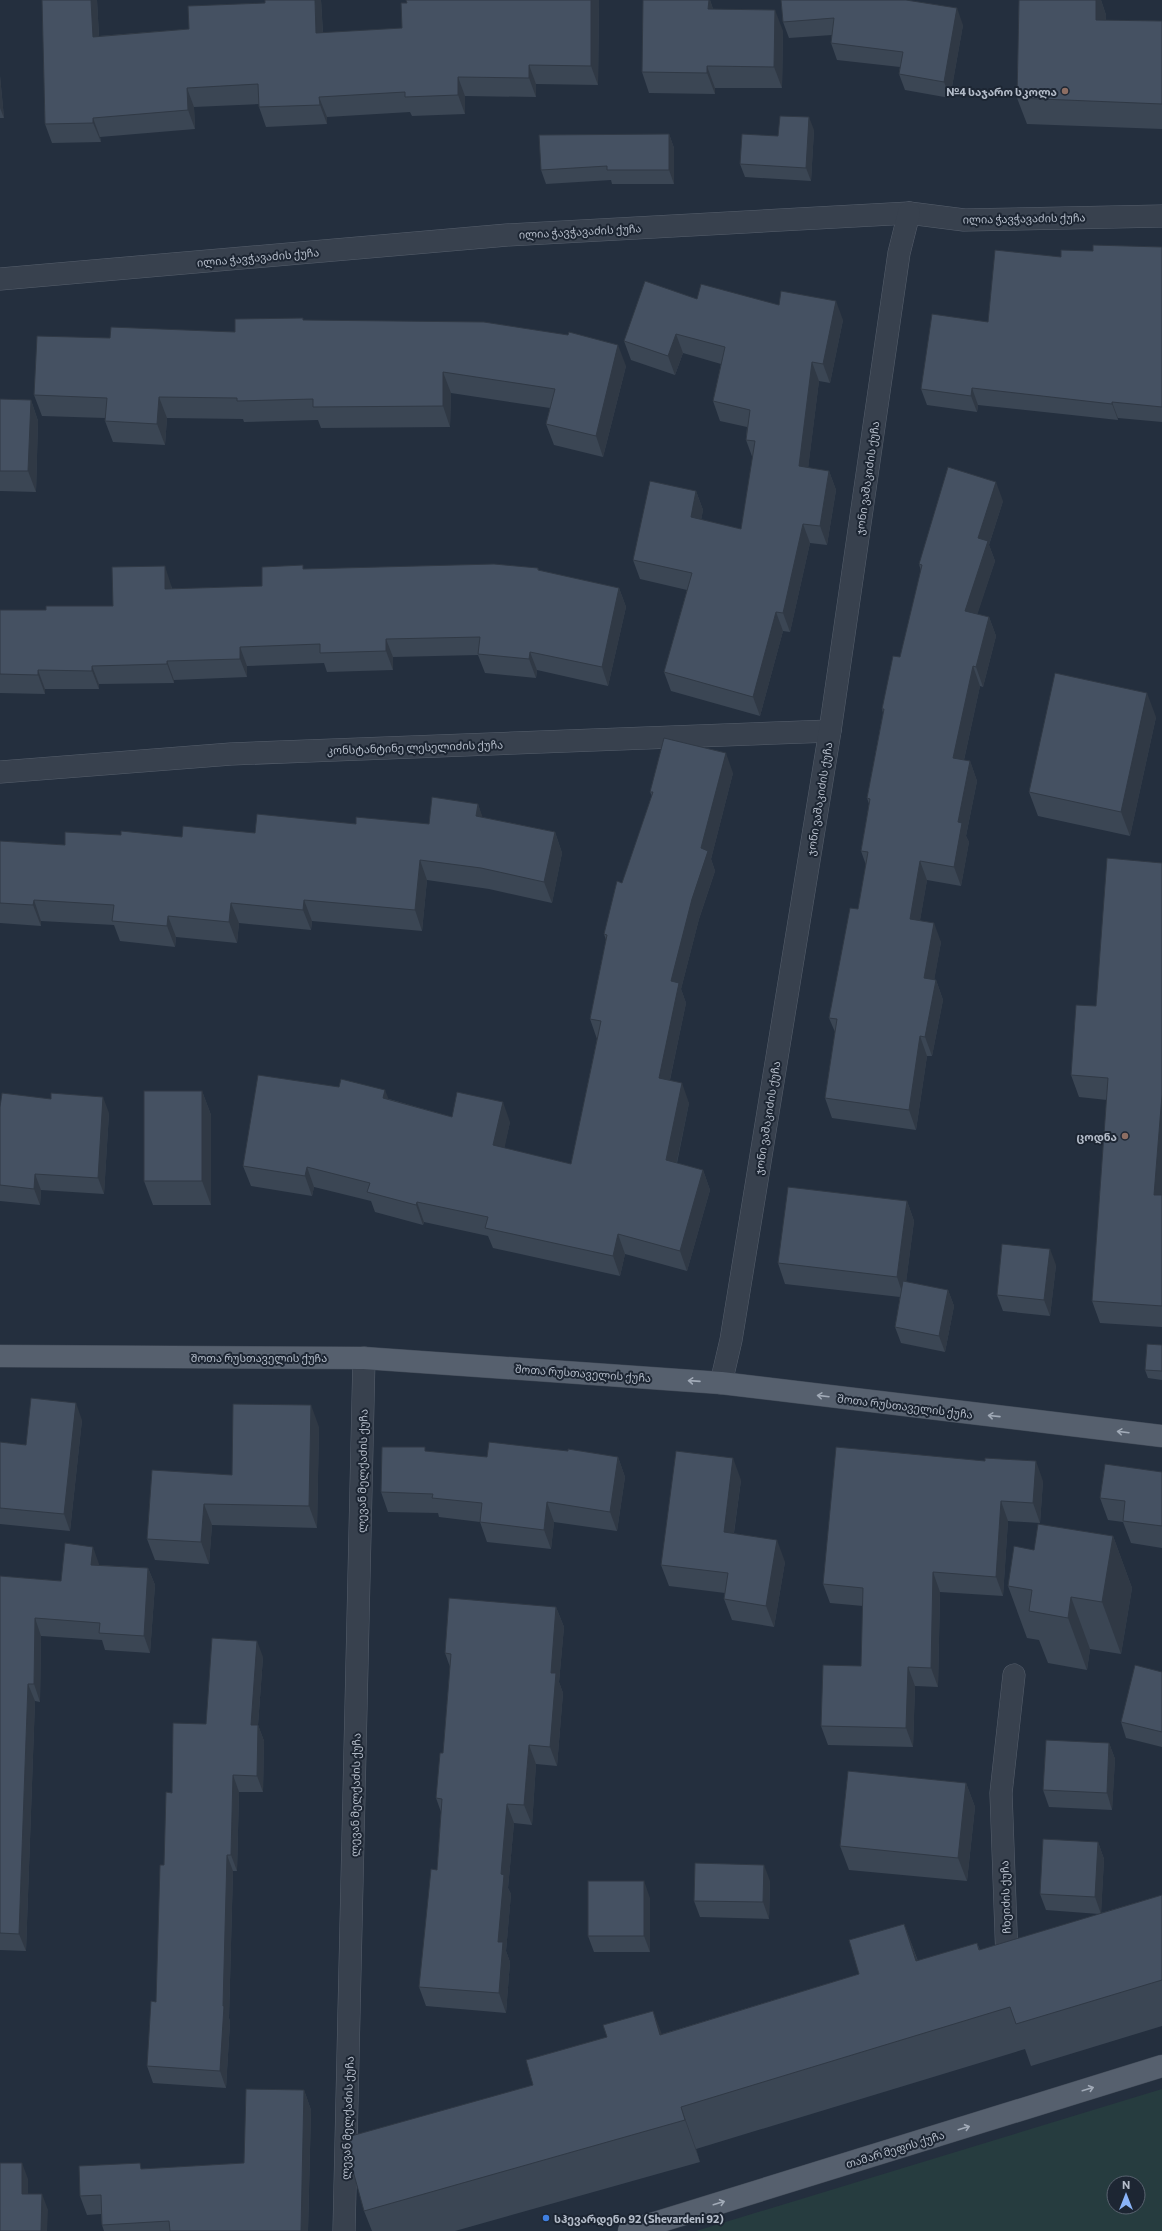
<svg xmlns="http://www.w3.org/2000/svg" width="1162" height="2231" font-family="Commissioner,'Noto Sans Georgian',sans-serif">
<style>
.green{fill:#263c3f;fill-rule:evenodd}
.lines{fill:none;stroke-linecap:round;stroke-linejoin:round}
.minor-casing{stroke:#565f6c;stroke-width:23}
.major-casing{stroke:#414a57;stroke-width:23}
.minor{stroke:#38414e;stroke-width:22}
.major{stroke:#56606e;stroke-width:22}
.wall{fill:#3b4654}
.shaded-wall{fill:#303945}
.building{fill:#455162;stroke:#303945}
.oneway{stroke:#a1aab7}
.education-dot{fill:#8d6e63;stroke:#1d2633;stroke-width:1.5}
.shop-dot{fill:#3f7fe0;stroke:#1d2633;stroke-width:1.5}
.labels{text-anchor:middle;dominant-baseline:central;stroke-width:4;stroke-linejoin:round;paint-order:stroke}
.poi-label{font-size:11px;font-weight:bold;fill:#b4bcc9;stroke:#1d2633;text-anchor:end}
.street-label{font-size:11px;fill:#b4bcc9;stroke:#1d2633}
</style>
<rect width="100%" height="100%" fill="#242f3e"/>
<!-- green -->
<path class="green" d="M 1162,2089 L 1162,2231 L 696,2231 ZM 1114,2183 L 1138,2183 L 1138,2207 L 1114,2207 Z"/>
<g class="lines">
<defs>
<g id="minor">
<polyline points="0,279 507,235 909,213 964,220 1162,216"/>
<polyline points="0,772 231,754 830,731"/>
<polyline points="721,1383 731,1340 830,731 899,253 909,213"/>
<polyline points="1014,1675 1001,1793 1007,1960 1018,1957"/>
<polyline points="344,2231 364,1358"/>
</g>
<g id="major">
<polyline points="0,1356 364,1358 721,1383 1162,1436"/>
<polyline points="629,2231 1162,2066"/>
</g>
</defs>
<!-- minor casing -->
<use href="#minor" class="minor-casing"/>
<!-- major casing -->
<use href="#major" class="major-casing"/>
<!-- minor -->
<use href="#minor" class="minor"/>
<!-- major -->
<use href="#major" class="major"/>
</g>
<!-- wall -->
<g class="wall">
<polygon points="97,0 99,36 189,29 265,3 265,0 321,0 323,33 402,28 599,0 598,85 536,84 536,97 465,96 465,114 412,116 410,112 327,117 327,124 266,127 259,107 259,104 194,107 195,129 100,137 101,142 52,143 45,124 43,6"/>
<polygon points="710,0 713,9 783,31 782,88 715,88 715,94 649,93 642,72"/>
<polygon points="781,0 963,25 950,98 905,90 899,74 900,67 837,60 831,43 832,35 789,38 783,22"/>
<polygon points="1019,0 1101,0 1106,15 1106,20 1162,21 1162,129 1027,124 1017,98"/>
<polygon points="0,76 4,118 0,118"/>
<polygon points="814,130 811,181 745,177 740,164 778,136"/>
<polygon points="669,134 674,148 674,184 612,184 611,180 546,184 541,170"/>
<polygon points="1162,247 1162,422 1118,418 1118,420 978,405 977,412 927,405 921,389 988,322 1061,257 1093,251"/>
<polygon points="697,299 779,305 843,320 830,383 819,381 808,468 829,471 836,490 827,545 810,543 790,632 783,631 760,716 671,691 664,672 687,590 640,579 633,560 696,491 703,510 701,520 741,529 753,459 746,440 747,427 720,421 713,401 721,364 683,353 675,375 631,360 624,341"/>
<polygon points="304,320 626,366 603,457 554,445 546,424 550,408 451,393 450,427 321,428 318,420 244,422 243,419 167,418 165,445 113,442 105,421 105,418 42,416 34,395 110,338 235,332"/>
<polygon points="0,399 31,400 38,421 36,492 0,491"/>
<polygon points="1003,501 989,545 995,561 977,614 989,617 996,636 983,687 980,686 964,760 970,761 977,781 966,836 969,842 961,886 927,880 920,920 941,942 934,980 936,980 943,1000 932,1056 927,1056 916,1130 832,1118 825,1098 835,1032 829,1018 858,909 866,865 861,851 869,804 867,798 883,713 882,709 900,657 921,571 919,564"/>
<polygon points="538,568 539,571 619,588 626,607 608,686 537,670 536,678 485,673 478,655 393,657 393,670 327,672 324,663 247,666 247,677 174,680 174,683 99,684 99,689 45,689 45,694 0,693 0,610 46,610 113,606 171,585 172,589 262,586 305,569"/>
<polygon points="1156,717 1130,836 1038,816 1029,792"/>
<polygon points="733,773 711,859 715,871 699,919 681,989 686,1003 670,1080 689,1103 677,1163 703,1170 710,1190 687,1271 625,1254 620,1276 493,1248 488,1236 424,1222 423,1225 375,1212 371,1201 314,1187 312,1196 251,1186 243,1166 389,1099 452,1117 510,1122 504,1148 571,1164 597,1039 590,1019 606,940 604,934 622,883 652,796 650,792"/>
<polygon points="478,804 482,817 555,832 562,853 552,903 489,889 427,880 422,931 312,921 311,930 239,923 237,943 176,937 175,947 120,941 114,925 41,921 41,926 0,923 0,841 65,845 121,835 182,837 255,833 356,824 429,824"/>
<polygon points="1162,863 1162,1327 1100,1323 1092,1301 1107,1100 1079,1097 1071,1075 1096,1006"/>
<polygon points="202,1091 211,1115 211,1205 153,1205 144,1181"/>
<polygon points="0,1107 109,1113 104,1194 41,1190 40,1205 0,1201"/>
<polygon points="907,1201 914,1221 906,1282 948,1290 954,1306 945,1352 901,1343 895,1327 900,1297 785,1284 778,1263"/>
<polygon points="1056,1265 1050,1316 1003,1311 997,1295"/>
<polygon points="1162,1345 1162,1380 1148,1378 1145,1370"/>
<polygon points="82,1420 70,1531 0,1524 0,1442 26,1445"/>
<polygon points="319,1427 317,1528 212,1525 209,1564 155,1560 147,1539 232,1475"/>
<polygon points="426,1451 487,1457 618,1457 625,1477 617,1531 554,1522 551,1549 487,1542 480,1522 439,1517 438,1513 388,1512 381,1492"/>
<polygon points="1162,1472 1162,1548 1131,1543 1123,1522 1108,1520 1100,1498"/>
<polygon points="741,1480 734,1533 785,1562 774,1627 732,1620 724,1599 725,1593 669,1586 661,1565"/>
<polygon points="1043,1481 1040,1523 1008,1521 1003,1596 940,1592 938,1687 915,1686 913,1747 828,1745 821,1726 861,1666 863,1606 830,1603 823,1584"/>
<polygon points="1113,1536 1132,1588 1121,1654 1090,1649 1087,1670 1048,1663 1039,1640 1027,1638 1008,1586 1034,1550"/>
<polygon points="99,1564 99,1565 148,1568 155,1585 150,1653 105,1650 102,1640 41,1636 40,1702 35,1701 26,1951 0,1950 0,1576 61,1581"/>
<polygon points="556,1607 564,1627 559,1682 563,1693 557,1766 536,1764 532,1825 514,1823 508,1888 511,1894 506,1951 510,1962 506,2013 426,2006 419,1987 437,1870 441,1812 436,1798 443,1753 450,1667 445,1653"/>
<polygon points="263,1657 258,1725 264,1741 263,1792 239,1792 237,1871 233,1871 229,2018 230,2022 226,2088 153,2083 147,2066 156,2002 164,1865 172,1793 206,1724"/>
<polygon points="1162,1672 1162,1747 1126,1738 1121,1722"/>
<polygon points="1109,1743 1115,1759 1112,1810 1049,1807 1043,1790"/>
<polygon points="966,1783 975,1807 967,1881 849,1870 840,1846"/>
<polygon points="1098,1842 1104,1859 1101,1913 1162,1895 1162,2026 1031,2066 1025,2049 696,2149 700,2162 455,2231 372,2231 364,2211 533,2085 662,2034 859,1974 904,1924 918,1961 977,1943 980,1950 1099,1914 1046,1910 1040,1894"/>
<polygon points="770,1881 769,1919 700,1917 694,1901"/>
<polygon points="650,1898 650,1952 594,1952 588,1936"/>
<polygon points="304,2090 311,2110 308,2231 104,2231 102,2225 101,2214 87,2215 80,2196 142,2169 244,2163"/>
</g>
<!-- shaded-wall -->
<g class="shaded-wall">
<polygon points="91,0 97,0 100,56 93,37"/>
<polygon points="315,0 321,0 324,53 316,33"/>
<polygon points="591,0 599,0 598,85 591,66"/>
<polygon points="709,0 710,0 716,18 708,9"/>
<polygon points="1096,0 1101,0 1106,15 1105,46 1096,20"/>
<polygon points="957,8 963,25 950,98 944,82"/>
<polygon points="775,10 783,31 782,88 774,67"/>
<polygon points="529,65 536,84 536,97 529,78"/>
<polygon points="707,66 715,88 715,94 707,73"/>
<polygon points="0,76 4,118 0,108"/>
<polygon points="458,77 465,96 465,114 458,95"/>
<polygon points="187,88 194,107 195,129 188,110"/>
<polygon points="319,97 327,117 327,124 320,105"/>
<polygon points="809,117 814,130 811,181 806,168"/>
<polygon points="93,118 100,137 101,142 93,123"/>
<polygon points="669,134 674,148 674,184 669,170"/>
<polygon points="836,301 843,320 830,383 823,364"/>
<polygon points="676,334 683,353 675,375 668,356"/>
<polygon points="618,345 626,366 603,457 596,436"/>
<polygon points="812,362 819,381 806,485 799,466"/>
<polygon points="443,372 451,393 450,427 443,406"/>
<polygon points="972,388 978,405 977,412 971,396"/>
<polygon points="159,397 167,418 165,445 157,424"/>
<polygon points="31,400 38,421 36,492 28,471"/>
<polygon points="1112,402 1118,418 1118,420 1112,404"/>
<polygon points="829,471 836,490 827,545 820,526"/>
<polygon points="996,482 1003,501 989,545 995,561 972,631 965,611 978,538"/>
<polygon points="696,491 703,510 698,537 691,517"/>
<polygon points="803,524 810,543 790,632 783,613"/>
<polygon points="165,566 171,585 172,608 165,589"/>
<polygon points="619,588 626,607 608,686 602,667"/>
<polygon points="776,612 783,631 760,716 753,697"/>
<polygon points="989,617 996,636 983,687 976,667"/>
<polygon points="386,639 393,657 393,670 386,651"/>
<polygon points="240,647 247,666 247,677 240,659"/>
<polygon points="530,652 537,670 536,678 529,659"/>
<polygon points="167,661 174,680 174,683 167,664"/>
<polygon points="92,666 99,684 99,689 92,671"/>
<polygon points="973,666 980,686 960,778 953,758"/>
<polygon points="38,670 45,689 45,694 38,675"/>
<polygon points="1147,693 1156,717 1130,836 1121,812"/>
<polygon points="726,753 733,773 711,859 715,871 699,919 681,989 686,1003 666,1098 659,1078 671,981 701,848"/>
<polygon points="970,761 977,781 966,836 969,842 961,886 954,867 958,822"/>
<polygon points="478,804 485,824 476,816"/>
<polygon points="555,832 562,853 552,903 544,882"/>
<polygon points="420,860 427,880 422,931 415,910"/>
<polygon points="920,861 927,880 917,938 910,919"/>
<polygon points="34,900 41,921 41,926 33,905"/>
<polygon points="304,900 312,921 311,930 303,910"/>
<polygon points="231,903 239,923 237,943 229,922"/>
<polygon points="168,916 176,937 175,947 167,926"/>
<polygon points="934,923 941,942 931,998 924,978"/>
<polygon points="936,980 943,1000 932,1056 925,1037"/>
<polygon points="920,1036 927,1056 916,1130 909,1110"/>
<polygon points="682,1083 689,1103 673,1180 666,1160"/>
<polygon points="385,1090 393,1110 383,1098"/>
<polygon points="202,1091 211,1115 211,1205 202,1181"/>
<polygon points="1162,1095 1162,1216 1154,1195"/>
<polygon points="103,1097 109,1113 104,1194 98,1178"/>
<polygon points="503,1102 510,1122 501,1165 493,1145"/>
<polygon points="307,1167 314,1187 312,1196 305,1176"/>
<polygon points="703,1170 710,1190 687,1271 680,1251"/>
<polygon points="35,1174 41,1190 40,1205 34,1189"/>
<polygon points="907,1201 914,1221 904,1298 897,1277"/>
<polygon points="417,1202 424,1222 423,1225 416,1205"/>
<polygon points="618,1234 625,1254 620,1276 613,1256"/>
<polygon points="1050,1249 1056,1265 1050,1316 1044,1300"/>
<polygon points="948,1290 954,1306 945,1352 939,1336"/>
<polygon points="76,1403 82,1420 70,1531 64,1514"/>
<polygon points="311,1405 319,1427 317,1528 309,1506"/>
<polygon points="618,1457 625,1477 617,1531 610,1512"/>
<polygon points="733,1458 741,1480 731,1553 724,1532"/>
<polygon points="1036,1461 1043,1481 1040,1523 1033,1503"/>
<polygon points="1001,1501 1008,1521 1003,1596 996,1577"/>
<polygon points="547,1502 554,1522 551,1549 544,1530"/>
<polygon points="204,1504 212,1525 209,1564 201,1542"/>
<polygon points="1113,1536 1132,1588 1121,1654 1102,1602"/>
<polygon points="777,1540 785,1562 774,1627 766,1606"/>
<polygon points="93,1547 99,1564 97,1582 91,1565"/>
<polygon points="148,1568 155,1585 150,1653 144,1636"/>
<polygon points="933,1572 940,1592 938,1687 931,1668"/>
<polygon points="1071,1597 1090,1649 1087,1670 1068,1618"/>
<polygon points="556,1607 564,1627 559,1682 563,1693 557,1766 550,1747 551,1673"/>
<polygon points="35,1618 41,1636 40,1702 34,1684"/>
<polygon points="257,1641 263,1657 258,1725 264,1741 263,1792 257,1776 251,1725"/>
<polygon points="908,1667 915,1686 913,1747 906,1728"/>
<polygon points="28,1684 35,1701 26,1951 19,1934"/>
<polygon points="1109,1743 1115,1759 1112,1810 1107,1793"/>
<polygon points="529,1745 536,1764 532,1825 524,1805"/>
<polygon points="233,1775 239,1792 237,1871 231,1855"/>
<polygon points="966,1783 975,1807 967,1881 958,1858"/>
<polygon points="507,1804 514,1823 508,1888 511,1894 506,1951 510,1962 506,2013 499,1993 498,1942 501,1874"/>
<polygon points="1098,1842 1104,1859 1101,1914 1095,1897"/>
<polygon points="227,1855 233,1871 229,2018 230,2022 226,2088 220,2071"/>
<polygon points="764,1865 770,1881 769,1919 763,1902"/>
<polygon points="644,1881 650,1898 650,1952 644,1936"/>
<polygon points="904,1924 919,1965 916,1961"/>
<polygon points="653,2011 669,2053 660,2035"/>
<polygon points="304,2090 311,2110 308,2231 301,2231"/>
<polygon points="681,2107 696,2149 700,2162 685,2120"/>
<polygon points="22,2163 28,2179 28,2210 22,2194"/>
<polygon points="42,2194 48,2210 47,2231 41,2231"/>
</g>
<!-- building -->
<g class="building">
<polygon points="42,0 91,0 93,37 189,29 188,6 265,3 265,0 315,0 316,33 402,28 401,3 407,3 406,0 591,0 591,66 529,65 529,78 458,77 458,95 405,97 405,92 319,97 320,105 259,107 258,84 187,88 188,110 93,118 93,123 45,124"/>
<polygon points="643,0 709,0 708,9 775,10 774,67 707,66 707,73 642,72"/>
<polygon points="781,0 906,0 957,8 944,82 899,74 903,52 831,43 834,18 783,22"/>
<polygon points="1019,0 1096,0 1096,20 1162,21 1162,104 1017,98"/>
<polygon points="780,116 809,117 806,168 740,164 742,134 778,136"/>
<polygon points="669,134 669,170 607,170 607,166 541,170 539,135"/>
<polygon points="1093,245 1162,247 1162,407 1112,402 1112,404 972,388 971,396 921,389 932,314 988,322 995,250 1061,257 1061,250 1093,251"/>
<polygon points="645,281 697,299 701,284 779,305 781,291 836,301 823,364 812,362 799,466 829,471 820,526 803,524 783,613 776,612 753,697 664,672 692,573 633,560 650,481 696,491 691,517 741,529 755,441 746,440 750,410 713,401 725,347 676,334 668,356 624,341"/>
<polygon points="303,318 303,320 484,322 568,335 569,332 618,345 596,436 546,424 555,389 443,372 443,406 313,407 313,399 237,401 237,398 159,397 157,424 105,421 107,398 34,395 37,336 110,338 111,327 235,332 235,319"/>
<polygon points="0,399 31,400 28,471 0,471"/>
<polygon points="948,467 996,482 978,538 988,541 965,611 989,617 976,667 973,666 953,758 970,761 958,822 962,823 954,867 920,861 910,919 934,923 924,978 936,980 925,1037 920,1036 909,1110 825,1098 837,1019 829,1018 850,908 858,909 868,852 861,851 870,799 867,798 884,709 882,709 893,656 900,657 922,565 919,564"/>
<polygon points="494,564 538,568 538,570 619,588 602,667 530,652 529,659 478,654 480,637 386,639 386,651 320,653 320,644 240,647 240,659 167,661 167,664 92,666 92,671 38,670 38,675 0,674 0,610 46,610 46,606 113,606 112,567 165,566 165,589 262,586 262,567 303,565 303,569"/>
<polygon points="1055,673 1147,693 1121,812 1029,792"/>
<polygon points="664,738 726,753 701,848 708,851 692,899 671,981 679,983 659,1078 682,1083 666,1160 703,1170 680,1251 618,1234 613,1256 485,1228 488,1217 417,1202 416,1205 367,1192 370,1183 307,1167 305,1176 243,1166 258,1075 339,1087 341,1079 385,1090 383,1098 452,1117 457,1092 503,1102 493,1145 571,1164 601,1021 590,1019 607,935 604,934 617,881 622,883 653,792 650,792"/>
<polygon points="432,797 478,804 476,816 555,832 544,882 481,868 420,860 415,910 304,900 303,910 231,903 229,922 168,916 167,926 112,921 114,905 34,900 33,905 0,903 0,841 65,845 65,832 121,835 121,831 182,837 183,826 255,833 257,814 356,824 356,817 429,824"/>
<polygon points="1107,858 1162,863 1162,1095 1154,1195 1162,1195 1162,1306 1092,1301 1108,1078 1071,1075 1076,1005 1096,1006"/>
<rect x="144" y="1091" width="58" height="90"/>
<polygon points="2,1093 51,1099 51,1093 103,1097 98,1178 35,1174 34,1189 0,1185 0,1107"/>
<polygon points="788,1187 907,1201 897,1277 778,1263"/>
<polygon points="1002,1244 1050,1249 1044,1300 997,1295"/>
<polygon points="903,1281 948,1290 939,1336 895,1327"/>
<polygon points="1147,1344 1162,1345 1162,1371 1145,1370"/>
<polygon points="31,1398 76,1403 64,1514 0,1508 0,1442 26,1445"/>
<polygon points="233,1404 311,1405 309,1506 204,1504 201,1542 147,1539 152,1470 232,1475"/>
<polygon points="489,1442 568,1451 568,1449 618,1457 610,1512 547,1502 544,1530 480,1522 482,1503 432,1498 433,1494 381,1492 382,1447 425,1447 425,1451 487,1457"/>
<polygon points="836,1447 985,1461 985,1458 1036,1461 1033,1503 1001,1501 996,1577 933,1572 931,1668 908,1667 906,1728 821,1726 823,1665 861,1666 863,1588 823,1584"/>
<polygon points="676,1451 733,1458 724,1532 777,1540 766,1606 724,1599 728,1573 661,1565"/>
<polygon points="1105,1464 1162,1472 1162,1526 1123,1521 1125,1501 1100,1498"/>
<polygon points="1038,1524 1113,1536 1102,1602 1071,1597 1068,1618 1029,1611 1032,1590 1008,1586 1014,1546 1034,1550"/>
<polygon points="65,1543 93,1547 91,1565 148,1568 144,1636 99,1633 100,1623 35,1618 34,1684 28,1684 19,1934 0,1933 0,1576 61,1581"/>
<polygon points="449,1598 556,1607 551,1673 556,1673 550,1747 529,1745 524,1805 507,1804 501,1874 504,1875 498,1942 503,1942 499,1993 419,1987 431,1869 437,1870 442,1799 436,1798 440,1753 443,1753 451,1654 445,1653"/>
<polygon points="212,1638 257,1641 251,1725 258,1725 257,1776 233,1775 231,1855 227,1855 223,2006 224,2006 220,2071 147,2066 151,2001 156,2002 160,1865 164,1865 166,1792 172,1793 173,1723 206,1724"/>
<polygon points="1135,1665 1162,1672 1162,1732 1121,1722"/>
<polygon points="1046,1740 1109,1743 1107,1793 1043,1790"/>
<polygon points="848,1771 966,1783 958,1858 840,1846"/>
<polygon points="1043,1839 1098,1842 1095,1897 1040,1894"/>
<polygon points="695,1863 764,1865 763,1902 694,1901"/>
<rect x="588" y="1881" width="56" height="55"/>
<polygon points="1162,1895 1162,1980 1016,2024 1010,2007 681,2107 685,2120 364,2211 344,2138 533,2085 526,2060 607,2037 603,2025 653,2011 660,2035 859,1974 849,1940 904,1924 916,1961 977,1943 979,1950"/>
<polygon points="246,2089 304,2090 301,2231 170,2231 169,2221 102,2225 101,2195 80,2196 79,2166 140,2163 141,2169 244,2163"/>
<polygon points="0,2163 22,2163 22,2194 42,2194 41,2231 0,2231"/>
</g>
<!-- one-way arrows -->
<defs><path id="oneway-shaft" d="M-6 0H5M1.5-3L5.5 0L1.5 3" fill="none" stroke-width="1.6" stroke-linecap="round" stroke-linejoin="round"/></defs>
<g class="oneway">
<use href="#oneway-shaft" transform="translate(694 1381) rotate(-176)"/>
<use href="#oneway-shaft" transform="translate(823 1396) rotate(-173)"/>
<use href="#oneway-shaft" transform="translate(994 1416) rotate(-174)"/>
<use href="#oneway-shaft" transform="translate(1123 1432) rotate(-173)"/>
<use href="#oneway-shaft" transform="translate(1088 2089) rotate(-17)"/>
<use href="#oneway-shaft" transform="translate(964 2128) rotate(-17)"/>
<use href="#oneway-shaft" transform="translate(719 2203) rotate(-17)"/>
</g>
<!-- markers -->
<g class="education-dot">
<circle cx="1065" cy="91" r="4"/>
<circle cx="1125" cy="1136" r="4"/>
</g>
<circle class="shop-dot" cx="546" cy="2218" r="4"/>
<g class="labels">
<!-- poi labels -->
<g class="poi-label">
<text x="1057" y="91">№4 საჯარო სკოლა</text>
<text x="1117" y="1136">ცოდნა</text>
<text x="554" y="2218" text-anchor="start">სჰევარდენი 92 (Shevardeni 92)</text>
</g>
<!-- street labels -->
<g class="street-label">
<text transform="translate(1024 218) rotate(-1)">ილია ჭავჭავაძის ქუჩა</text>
<text transform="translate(580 231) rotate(-3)">ილია ჭავჭავაძის ქუჩა</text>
<text transform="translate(258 257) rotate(-5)">ილია ჭავჭავაძის ქუჩა</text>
<text transform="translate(867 478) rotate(-82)">ჯონი ვაშაკიძის ქუჩა</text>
<text transform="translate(415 747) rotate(-2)">კონსტანტინე ლესელიძის ქუჩა</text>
<text transform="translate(819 799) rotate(-81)">ჯონი ვაშაკიძის ქუჩა</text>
<text transform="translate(767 1118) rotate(-81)">ჯონი ვაშაკიძის ქუჩა</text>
<text x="259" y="1357">შოთა რუსთაველის ქუჩა</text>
<text transform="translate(583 1373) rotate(4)">შოთა რუსთაველის ქუჩა</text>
<text transform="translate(905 1406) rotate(7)">შოთა რუსთაველის ქუჩა</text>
<text transform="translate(362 1471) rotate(-89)">ლევან მელქაძის ქუჩა</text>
<text transform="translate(355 1795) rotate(-89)">ლევან მელქაძის ქუჩა</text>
<text transform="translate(1005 1897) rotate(-92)">ჩხეიძის ქუჩა</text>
<text transform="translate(347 2118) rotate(-88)">ლევან მელქაძის ქუჩა</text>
<text transform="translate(895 2149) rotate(-17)">თამარ მეფის ქუჩა</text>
</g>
</g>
<!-- north arrow -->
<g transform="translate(1126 2195)"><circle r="19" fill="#1d2633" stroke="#59626f"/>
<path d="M0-3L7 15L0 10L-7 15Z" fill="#8ab4f8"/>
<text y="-6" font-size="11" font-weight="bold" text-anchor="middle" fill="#b4bcc9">N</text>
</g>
</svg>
